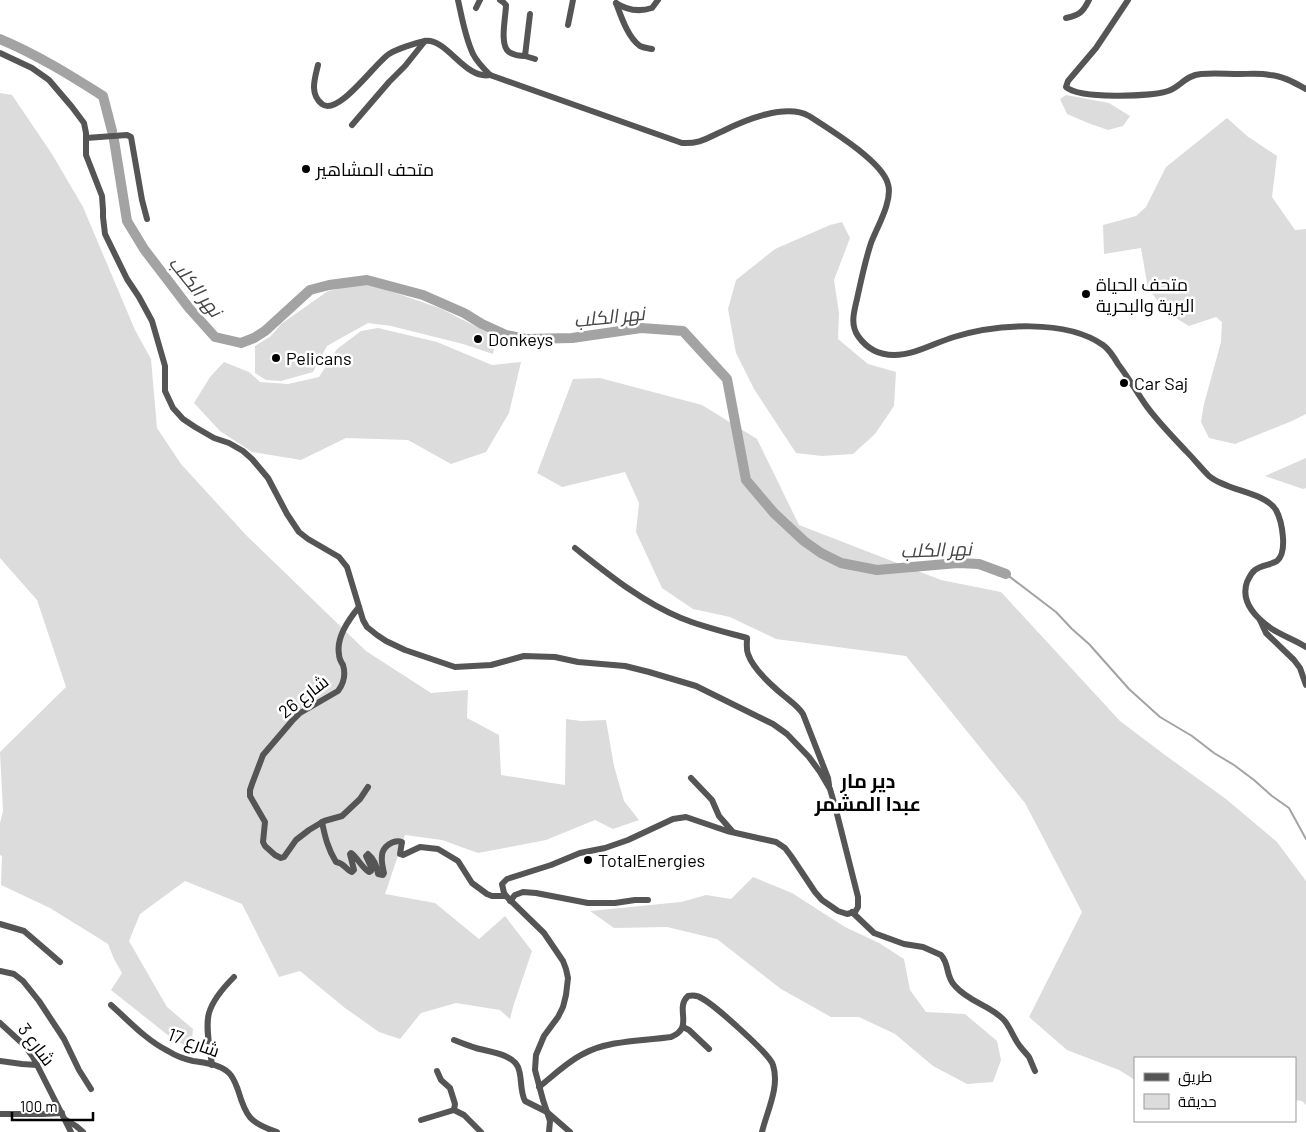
<svg xmlns="http://www.w3.org/2000/svg" width="1306" height="1132" font-family="Barlow,Cairo,sans-serif">
<style>
.green{fill:#dcdcdc}
.lines{fill:none;stroke-linecap:round;stroke-linejoin:round}
.stream{stroke:#a3a3a3;stroke-width:2}
.river{stroke:#a3a3a3;stroke-width:10}
.minor{stroke:#555;stroke-width:6}
.poi-dot{fill:#000;stroke:#fff;stroke-width:2}
.labels{text-anchor:middle;dominant-baseline:central;stroke-width:5;stroke-linejoin:round;paint-order:stroke}
.poi-label{font-size:18px;fill:#000;stroke:#fff;text-anchor:start}
.street-label{font-size:18px;fill:#000;stroke:#fff}
.water-label{font-size:19px;font-style:italic;fill:#444;stroke:#fff}
.quarter-label{font-size:20px;font-weight:bold;fill:#000;stroke:#fff}
</style>
<rect width="100%" height="100%" fill="#fff"/>
<!-- green -->
<g class="green">
<polygon points="0,93 12,95 52,154 83,207 135,330 151,359 157,428 181,464 246,535 366,651 431,693 468,690 467,718 499,735 501,775 565,785 566,719 581,721 606,720 614,766 624,801 639,820 613,829 595,820 546,840 478,853 442,840 405,835 385,894 435,903 479,939 505,916 532,951 513,1007 510,1019 500,1010 456,1003 421,1013 400,1039 379,1032 345,1008 300,971 279,977 242,904 185,881 140,914 129,941 167,1007 193,1029 191,1048 174,1040 111,990 122,973 114,959 108,944 50,908 1,885 2,856 0,855 0,823 3,811 0,752 66,687 37,600 0,558"/>
<polygon points="1066,95 1109,103 1130,116 1123,126 1108,130 1088,123 1067,114 1060,99"/>
<polygon points="1227,118 1247,136 1277,156 1272,197 1295,230 1306,229 1306,414 1292,421 1235,444 1209,438 1201,422 1204,404 1221,342 1222,322 1216,317 1189,326 1169,314 1148,289 1141,248 1104,254 1103,225 1136,216 1146,207 1166,167"/>
<polygon points="842,222 850,238 834,280 839,313 838,339 868,364 896,372 894,406 875,434 853,454 822,456 796,453 754,389 736,353 728,309 736,280 775,249 830,225"/>
<polygon points="367,283 442,309 459,318 496,336 493,354 463,344 391,326 368,323 327,346 313,372 281,381 266,380 255,373 255,346 271,336 281,324 328,291"/>
<polygon points="378,328 437,342 492,365 521,362 509,413 486,452 451,464 408,440 346,438 301,460 252,452 220,431 194,403 210,377 224,362 249,372 260,382 288,384 319,377 337,349 361,331"/>
<polygon points="600,378 702,405 757,439 799,525 941,580 1001,592 1120,721 1165,755 1226,799 1277,842 1306,881 1306,1105 1302,1101 1295,1100 1295,1058 1135,1058 1135,1080 1119,1070 1067,1050 1029,1017 1082,912 1025,803 906,656 776,639 730,617 693,609 662,588 636,532 639,503 625,472 562,487 537,473 573,379"/>
<polygon points="1306,458 1306,488 1303,489 1265,476"/>
<polygon points="753,877 792,893 845,927 879,943 904,959 910,990 926,1012 965,1014 997,1041 1001,1060 993,1082 967,1084 933,1066 895,1034 859,1017 831,1017 781,989 717,939 667,927 614,928 590,911 681,902 706,895 731,899"/>
</g>
<g class="lines">
<!-- stream -->
<polyline class="stream" points="1006,574 1056,612 1072,629 1089,644 1129,689 1160,717 1192,736 1214,753 1234,765 1254,780 1272,796 1289,808 1306,839"/>
<!-- river -->
<g class="river">
<path d="M 0,39 C 36,54 70,75 103,96 L 112,131"/>
<polyline points="114,140 127,221 144,249 189,308 215,337 241,343 254,338 265,331 310,290 329,285 367,280 423,295 464,313 482,324 506,335 526,339 572,338 641,328 683,331 727,379 746,480 774,513 804,541 821,553 841,563 877,570 958,563 979,564 1006,574"/>
</g>
<!-- minor -->
<g class="minor">
<path d="M 458,0 C 462,18 465,37 473,54 C 477,62 484,69 490,75 L 682,143 C 700,144 707,138 723,131 C 745,120 786,103 809,116 C 829,129 882,161 888,184 C 893,201 877,227 871,243 C 865,261 861,281 857,299 C 854,312 850,324 858,336 C 867,349 878,355 894,355 C 915,355 934,343 954,337 C 996,324 1066,319 1103,345 C 1110,350 1114,357 1118,364 C 1128,377 1136,391 1145,404 C 1157,421 1172,436 1186,451 C 1194,459 1201,468 1209,476 C 1227,491 1265,492 1276,510 C 1282,521 1288,552 1277,561 C 1271,565 1261,565 1255,570 C 1251,573 1249,578 1247,582 C 1240,602 1256,618 1272,629 C 1283,636 1295,640 1306,647"/>
<path d="M 500,0 L 503,2 L 506,5 C 506,16 499,45 509,52 C 514,55 520,56 525,56 L 530,14"/>
<path d="M 1128,0 L 1096,48 L 1068,81 L 1066,87 C 1079,99 1150,97 1168,91 C 1180,87 1186,75 1201,74 C 1214,73 1227,74 1240,74 C 1250,74 1260,73 1270,75 C 1283,76 1295,83 1306,89"/>
<path d="M 616,3 C 621,16 628,38 640,46 C 644,48 648,48 652,49"/>
<path d="M 616,3 C 628,11 639,12 652,8 L 658,0"/>
<polyline points="476,8 480,0"/>
<path d="M 1066,18 C 1080,15 1083,12 1089,0"/>
<polyline points="568,25 573,0"/>
<polyline points="0,53 32,68 49,80 72,107 84,123 86,133 86,155 102,196 103,210 103,217 105,234 127,279 139,297 152,321 165,366 165,391 173,408 183,419 195,427 214,438 229,443 243,451 252,459 268,478 287,514 299,532 308,539 339,557 347,567 363,620 367,627 377,635 386,641 405,650 455,667 491,665 524,656 555,657 578,662 625,666 649,672 696,686 773,724 787,734 809,757 820,772 830,789 835,806 858,897 858,907 855,912 847,914 838,911 822,900 815,892 791,856 785,848 776,842 727,831 686,817 673,819 628,840 605,848 580,853 551,865 507,879 502,884 504,893 506,896 544,933 563,961 566,969 568,978 566,995 563,1007 558,1017 544,1036 536,1055 535,1070 543,1100 550,1121 549,1132"/>
<polyline points="525,56 535,59"/>
<path d="M 318,65 C 315,78 309,94 322,104 C 338,117 375,63 389,54 C 397,49 415,43 425,41 C 447,38 465,80 490,75"/>
<polyline points="352,125 389,82 405,66 425,41"/>
<polyline points="86,138 127,135 131,137 142,200 147,219"/>
<path d="M 575,548 C 608,574 642,602 681,618 C 703,627 725,632 747,638 C 747,643 746,649 748,654 C 753,669 771,685 783,695 C 790,701 798,706 803,714 L 828,778 L 829,785"/>
<path d="M 359,607 C 349,619 336,638 339,654 C 339,658 341,662 343,665 C 346,675 344,683 338,691 L 300,713 L 292,721 L 263,755 L 252,784 L 250,790 L 250,796 L 265,822 L 263,842 L 265,846 L 275,855 L 281,858 L 284,857 L 296,840 L 309,830 L 324,821 L 342,816 L 360,799 L 368,787"/>
<polyline points="1260,620 1266,633 1294,660 1300,668 1306,685"/>
<polyline points="691,778 712,800 719,816 732,831"/>
<path d="M 322,822 C 325,837 328,849 336,862 C 345,863 345,870 352,872 L 354,870 L 350,854 L 351,853 C 358,858 361,867 369,872 L 371,871 L 372,869 L 366,856 L 368,854 C 374,859 377,866 378,874 L 383,875 L 384,873 C 383,868 381,862 382,856 C 382,847 393,839 402,842 L 400,854 L 403,855 L 420,847 L 438,849 L 458,861 L 472,883 L 487,894 L 492,896 L 506,896"/>
<polyline points="510,901 515,895 523,892 536,893 588,903 615,903 635,900 648,900"/>
<path d="M 852,912 L 874,933 L 904,944 L 923,947 L 941,955 C 950,965 945,976 955,986 C 969,1002 989,1005 1003,1019 C 1009,1025 1012,1034 1017,1042 C 1020,1047 1025,1052 1029,1057 C 1031,1061 1033,1067 1035,1071"/>
<polyline points="0,924 24,931 60,962"/>
<polyline points="0,971 14,974 23,981 39,1001 64,1039 79,1070 91,1089"/>
<path d="M 111,1005 C 129,1021 146,1040 168,1051 C 176,1056 184,1059 193,1061 C 205,1063 220,1064 229,1073 C 234,1078 236,1085 238,1090 C 246,1117 250,1123 277,1132"/>
<polyline points="0,1023 24,1045 33,1057 71,1132"/>
<polyline points="683,1027 689,1030 709,1049"/>
<path d="M 454,1040 C 462,1043 469,1046 476,1048 C 490,1052 515,1054 519,1070 C 522,1080 520,1091 525,1101 L 547,1112 L 570,1132"/>
<polyline points="0,1061 22,1064 37,1065"/>
<path d="M 212,1065 C 210,1050 205,1027 209,1013 C 213,999 224,987 234,977"/>
<polyline points="437,1071 441,1080 450,1088 455,1104 454,1110"/>
<path d="M 539,1087 C 553,1076 567,1062 583,1054 C 609,1040 642,1041 671,1037 C 695,1027 674,1009 688,996 C 693,995 699,996 703,999 C 714,1005 770,1054 773,1065 C 780,1087 767,1111 762,1132"/>
<polyline points="0,1114 43,1114 62,1113"/>
<polyline points="66,1120 76,1126 83,1132"/>
<polyline points="421,1120 454,1110 464,1115 481,1132"/>
</g>
</g>
<!-- markers -->
<g class="poi-dot">
<circle cx="306" cy="169" r="5"/>
<circle cx="1086" cy="294" r="5"/>
<circle cx="478" cy="339" r="5"/>
<circle cx="276" cy="358" r="5"/>
<circle cx="1124" cy="383" r="5"/>
<circle cx="588" cy="860" r="5"/>
</g>
<g class="labels">
<!-- poi labels -->
<g class="poi-label">
<text x="316" y="169">متحف المشاهير</text>
<text x="1096" y="284">متحف الحياة<tspan x="1096" dy="21">البرية والبحرية</tspan></text>
<text x="488" y="339">Donkeys</text>
<text x="286" y="358">Pelicans</text>
<text x="1134" y="383">Car Saj</text>
<text x="598" y="860">TotalEnergies</text>
</g>
<!-- street labels -->
<g class="street-label">
<text transform="translate(303 696) rotate(-38)">شارع 26</text>
<text transform="translate(194 1042) rotate(20)">شارع 17</text>
<text transform="translate(37 1044) rotate(53)">شارع 3</text>
</g>
<!-- water labels -->
<g class="water-label">
<text transform="translate(196 286) rotate(51)">نهر الكلب</text>
<text transform="translate(609 316) rotate(-6)">نهر الكلب</text>
<text transform="translate(936 549) rotate(-2)">نهر الكلب</text>
</g>
<!-- quarter labels -->
<g class="quarter-label">
<text x="868" y="780">دير مار<tspan x="868" dy="23">عبدا المشمر</tspan></text>
</g>
</g>
<!-- legend -->
<rect x="1134" y="1057" width="162" height="65" fill="#ffffff" stroke="#999999"/>
<rect x="1144" y="1073" width="25" height="8" fill="#555555" stroke="#999999"/>
<text x="1178" y="1082" font-size="15" fill="#000000">طريق</text>
<rect x="1144" y="1094" width="25" height="15" fill="#dcdcdc" stroke="#999999"/>
<text x="1178" y="1107" font-size="15" fill="#000000">حديقة</text>
<!-- scale -->
<path d="M12 1112v8h81v-8" fill="none" stroke="#000000" stroke-width="2.5"/>
<text x="20" y="1112" font-size="15" fill="#000000" stroke="#ffffff" stroke-width="4" paint-order="stroke">100 m</text>
</svg>
